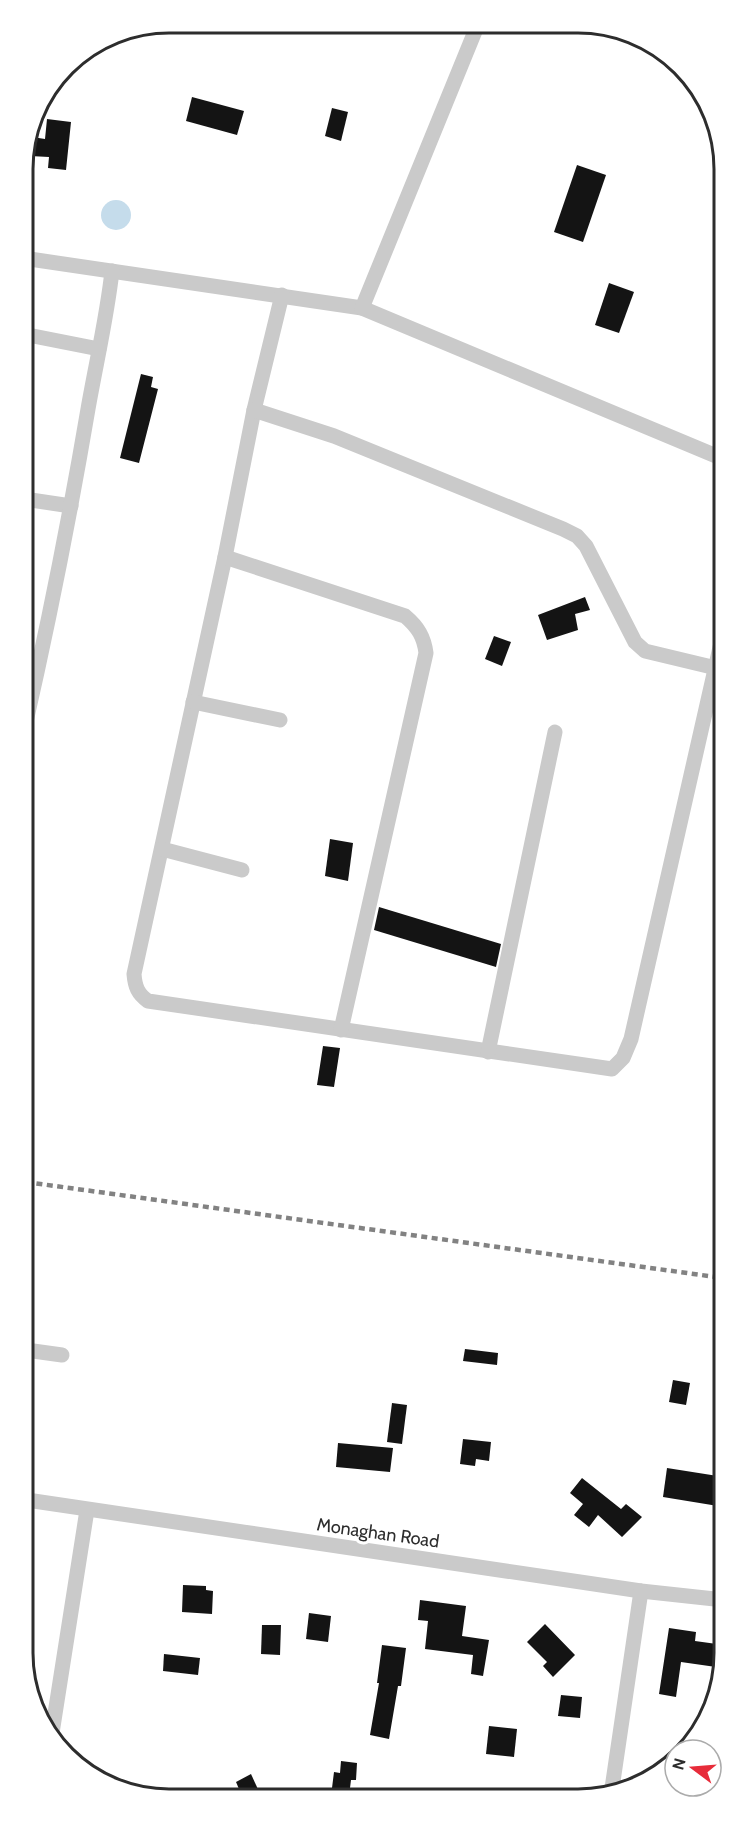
<svg xmlns="http://www.w3.org/2000/svg" width="747" height="1822" font-family="Cabin,sans-serif">
<style>
.water{fill:#c5dceb}
.building{fill:#141414}
.lines{fill:none;stroke-linecap:round;stroke-linejoin:round}
.street{stroke:#cacaca;stroke-width:15}
.rail{stroke:#828282;stroke-width:4.5;stroke-dasharray:6 4.5;stroke-linecap:butt}
.labels{text-anchor:middle;dominant-baseline:central;stroke-width:6;stroke-linejoin:round;paint-order:stroke}
.street-label{font-size:18px;fill:#2d2d2d;stroke:#fff}
.rim{fill:none;stroke:#2d2d2d;stroke-width:3}
</style>
<rect width="100%" height="100%" fill="#fff"/>
<!-- water -->
<circle class="water" cx="116" cy="215" r="15"/>
<!-- building -->
<g class="building">
<polygon points="192,97 244,111 237,135 186,121"/>
<polygon points="332,108 348,112 341,141 325,136"/>
<polygon points="47,119 71,122 66,170 48,168 49,157 30,156 32,137 45,139"/>
<polygon points="577,165 606,175 583,242 554,232"/>
<polygon points="609,283 634,292 619,333 595,325"/>
<polygon points="141,374 153,377 151,387 158,389 139,463 120,458"/>
<polygon points="585,597 590,610 575,614 578,630 547,640 538,615"/>
<polygon points="494,636 511,642 502,666 485,659"/>
<polygon points="330,839 353,843 348,881 325,876"/>
<polygon points="379,907 501,944 496,967 374,930"/>
<polygon points="323,1046 340,1048 334,1087 317,1085"/>
<polygon points="465,1349 498,1353 497,1365 463,1361"/>
<polygon points="673,1380 690,1383 686,1405 669,1402"/>
<polygon points="392,1403 407,1405 402,1444 387,1442"/>
<polygon points="463,1439 491,1442 489,1461 476,1459 475,1466 460,1464"/>
<polygon points="338,1443 393,1448 390,1472 336,1467"/>
<polygon points="667,1468 724,1477 724,1507 663,1497"/>
<polygon points="582,1478 621,1509 626,1504 642,1517 622,1537 598,1515 589,1527 574,1515 583,1504 570,1493"/>
<polygon points="183,1585 206,1586 206,1590 213,1591 212,1614 182,1612"/>
<polygon points="420,1600 466,1606 462,1636 489,1640 483,1676 471,1674 473,1655 425,1649 428,1621 418,1620"/>
<polygon points="309,1613 331,1616 328,1642 306,1639"/>
<polygon points="545,1624 575,1655 553,1677 543,1666 547,1662 527,1642"/>
<polygon points="262,1625 281,1625 280,1655 261,1654"/>
<polygon points="669,1628 696,1632 695,1641 724,1645 723,1668 681,1662 676,1697 659,1694"/>
<polygon points="382,1645 406,1648 401,1686 398,1686 389,1739 370,1735 379,1683 377,1683"/>
<polygon points="164,1654 200,1658 198,1675 163,1671"/>
<polygon points="561,1695 582,1697 580,1718 558,1716"/>
<polygon points="489,1726 517,1729 514,1757 486,1754"/>
<polygon points="341,1761 357,1763 356,1780 351,1780 349,1796 338,1796 338,1791 332,1788 334,1772 340,1773"/>
<polygon points="251,1774 261,1796 242,1796 236,1782"/>
</g>
<g class="lines">
<!-- street -->
<g class="street">
<polyline points="23,258 362,308 721,458"/>
<path d="M 282,295 L 254,410 L 225,557 L 134,974 C 135,987 138,994 148,1001 L 612,1069 L 623,1058 L 631,1039 L 721,643"/>
<polyline points="362,308 478,24"/>
<polyline points="23,334 99,349"/>
<polyline points="254,410 334,436 563,529 577,536 586,546 635,642 645,651 716,668"/>
<polyline points="24,499 71,506"/>
<path d="M 225,557 L 405,616 C 418,627 424,637 426,653 L 341,1030"/>
<polyline points="193,702 280,720"/>
<path d="M 25,726 C 49,621 70,515 88,409 C 96,363 107,317 112,271"/>
<polyline points="162,849 242,870"/>
<polyline points="488,1052 555,732"/>
<polyline points="26,1350 62,1355"/>
<polyline points="27,1500 641,1591 724,1600"/>
<polyline points="52,1733 87,1510"/>
<polyline points="611,1795 641,1591"/>
</g>
<!-- rail -->
<polyline class="rail" points="26,1182 723,1278"/>
</g>
<g class="labels">
<!-- street labels -->
<g class="street-label">
<text transform="translate(378 1533) rotate(8)">Monaghan Road</text>
</g>
</g>
<!-- crop -->
<path d="M0 0H747V1822H0ZM169 33H578A136 136 0 0 1 714 169V1653A136 136 0 0 1 578 1789H169A136 136 0 0 1 33 1653V169A136 136 0 0 1 169 33Z" fill="#fff" fill-rule="evenodd"/>
<path class="rim" d="M169 33H578A136 136 0 0 1 714 169V1653A136 136 0 0 1 578 1789H169A136 136 0 0 1 33 1653V169A136 136 0 0 1 169 33Z"/>
<!-- north arrow -->
<g transform="translate(693 1768) rotate(286)"><circle r="28" fill="#ffffff" stroke="#ababab" stroke-width="1.5"/>
<path d="M0-4.5L10 22L0 15L-10 22Z" fill="#e72c3a"/>
<text y="-9" font-size="16" font-weight="bold" text-anchor="middle" fill="#2d2d2d">N</text>
</g>
</svg>
